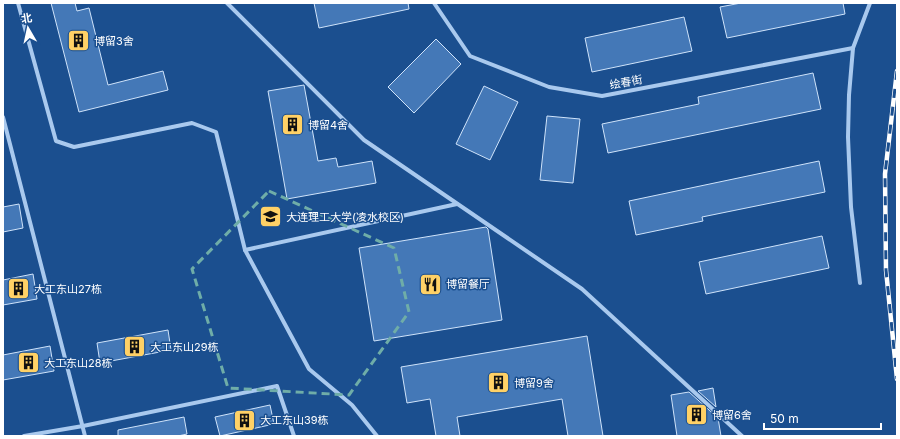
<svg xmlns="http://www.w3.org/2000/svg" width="900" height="439" font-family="Inter,'Noto Sans SC',sans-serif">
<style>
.building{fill:#4478b7;stroke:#cfe3fa}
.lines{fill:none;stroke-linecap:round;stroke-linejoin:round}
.minor{stroke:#a9c9ee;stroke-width:4}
.rail-casing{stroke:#fff;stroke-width:4.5}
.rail{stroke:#1b4f8f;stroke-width:3;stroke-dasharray:9;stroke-linecap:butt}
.marked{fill:none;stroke:#6fada8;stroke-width:3;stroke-dasharray:8 5;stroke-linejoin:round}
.labels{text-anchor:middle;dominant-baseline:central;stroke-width:3;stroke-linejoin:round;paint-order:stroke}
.poi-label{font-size:11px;fill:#fff;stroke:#1b4f8f;text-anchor:start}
.street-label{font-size:11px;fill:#fff;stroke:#1b4f8f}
</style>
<rect width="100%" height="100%" fill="#1b4f8f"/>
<!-- building -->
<g class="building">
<polygon points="51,3 75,3 77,11 89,8 108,85 163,71 168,90 79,112"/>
<polygon points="314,3 408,3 409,9 319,28"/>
<polygon points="741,3 843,3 845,14 727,38 720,7"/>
<polygon points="684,17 692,51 592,72 585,38"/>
<polygon points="436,39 461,64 414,113 388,87"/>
<polygon points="813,73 821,109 608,153 602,124 699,104 698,97"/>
<polygon points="304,85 318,161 336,158 338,167 372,161 376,183 287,199 268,91"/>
<polygon points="484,86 518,102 490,160 456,144"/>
<polygon points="547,116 580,119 573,183 540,180"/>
<polygon points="819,161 825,192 702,217 703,221 636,235 629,201"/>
<polygon points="19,204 23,228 3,232 3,207"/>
<polygon points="486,227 488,229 502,320 374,341 359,248"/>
<polygon points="822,236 829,268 706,294 699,262"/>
<polygon points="33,274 37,299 3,305 3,280"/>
<polygon points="168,330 171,350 100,363 97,343"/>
<polygon points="587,336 603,436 568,436 562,399 457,417 460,436 436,436 430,399 407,403 401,367"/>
<polygon points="50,346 54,371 3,380 3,355"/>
<polygon points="713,388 716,407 698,391"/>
<polygon points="689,392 718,418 721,436 677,436 671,395"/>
<polygon points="270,405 274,424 220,436 215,417"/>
<polygon points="184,417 187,434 178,436 118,436 118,430"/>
</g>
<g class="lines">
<!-- minor -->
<g class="minor">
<polyline points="18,3 56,141 74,147 192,123 216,132 245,250 309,369 352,405 377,436"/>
<polyline points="227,3 364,140 582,289 742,436"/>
<polyline points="434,3 470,56 549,87 602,96 853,48"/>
<polyline points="3,117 85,436"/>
<polyline points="245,250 457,204"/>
<polyline points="860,283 851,207 848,137 849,95 853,48 870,3"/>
<polyline points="24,436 83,426 277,386 294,436"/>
</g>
<defs>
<polyline id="rail" points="897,71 885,174 886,270 897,379"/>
</defs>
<!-- rail casing -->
<use href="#rail" class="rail-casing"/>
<!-- rail -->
<use href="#rail" class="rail"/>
</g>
<!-- marked area -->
<path class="marked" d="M 269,191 L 394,248 L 409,312 L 349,395 L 228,388 L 192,269 Z"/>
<!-- icons -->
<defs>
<symbol id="building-square" viewBox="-11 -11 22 22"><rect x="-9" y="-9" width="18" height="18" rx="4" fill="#ffd166" stroke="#1b4f8f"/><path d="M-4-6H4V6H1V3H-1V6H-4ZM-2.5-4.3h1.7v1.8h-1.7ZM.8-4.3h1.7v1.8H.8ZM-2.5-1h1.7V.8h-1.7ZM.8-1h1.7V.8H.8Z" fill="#111"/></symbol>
<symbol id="university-square" viewBox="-11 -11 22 22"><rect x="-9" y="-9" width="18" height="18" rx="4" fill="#ffd166" stroke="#1b4f8f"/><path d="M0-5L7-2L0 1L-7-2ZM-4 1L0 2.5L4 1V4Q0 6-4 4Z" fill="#111"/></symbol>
<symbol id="restaurant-square" viewBox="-11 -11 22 22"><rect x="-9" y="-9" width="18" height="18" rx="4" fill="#ffd166" stroke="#1b4f8f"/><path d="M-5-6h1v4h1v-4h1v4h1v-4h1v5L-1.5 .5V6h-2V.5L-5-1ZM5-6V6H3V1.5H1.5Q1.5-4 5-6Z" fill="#111"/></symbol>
</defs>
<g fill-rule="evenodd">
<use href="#building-square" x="66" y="28" width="25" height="25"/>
<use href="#building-square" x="280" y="112" width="25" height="25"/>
<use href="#university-square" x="258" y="204" width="25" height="25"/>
<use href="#restaurant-square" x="418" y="272" width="25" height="25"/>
<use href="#building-square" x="6" y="276" width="25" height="25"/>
<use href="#building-square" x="122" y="334" width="25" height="25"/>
<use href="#building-square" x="16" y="350" width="25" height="25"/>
<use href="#building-square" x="486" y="370" width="25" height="25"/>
<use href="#building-square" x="684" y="402" width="25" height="25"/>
<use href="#building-square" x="232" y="408" width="25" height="25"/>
</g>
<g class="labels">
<!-- poi labels -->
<g class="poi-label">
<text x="94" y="41">博留3舍</text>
<text x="308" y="125">博留4舍</text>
<text x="286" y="217">大连理工大学(凌水校区)</text>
<text x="446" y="284">博留餐厅</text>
<text x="34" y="289">大工东山27栋</text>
<text x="150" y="347">大工东山29栋</text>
<text x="44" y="363">大工东山28栋</text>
<text x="514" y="383">博留9舍</text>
<text x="712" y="415">博留6舍</text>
<text x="260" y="420">大工东山39栋</text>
</g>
<!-- street labels -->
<g class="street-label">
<text transform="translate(626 82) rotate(-11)">绘春街</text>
</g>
</g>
<!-- border -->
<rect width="900" height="439" fill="none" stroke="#ffffff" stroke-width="8"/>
<!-- north arrow -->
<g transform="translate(28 28) rotate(351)" stroke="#1b4f8f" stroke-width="3" paint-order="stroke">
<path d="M0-3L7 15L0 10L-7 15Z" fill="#ffffff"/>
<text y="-6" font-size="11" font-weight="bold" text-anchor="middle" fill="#ffffff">北</text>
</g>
<!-- scale -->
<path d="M764 423v6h117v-6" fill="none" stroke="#ffffff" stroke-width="2"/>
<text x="770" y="423" font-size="12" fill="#ffffff" stroke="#1b4f8f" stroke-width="3" paint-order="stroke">50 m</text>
</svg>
